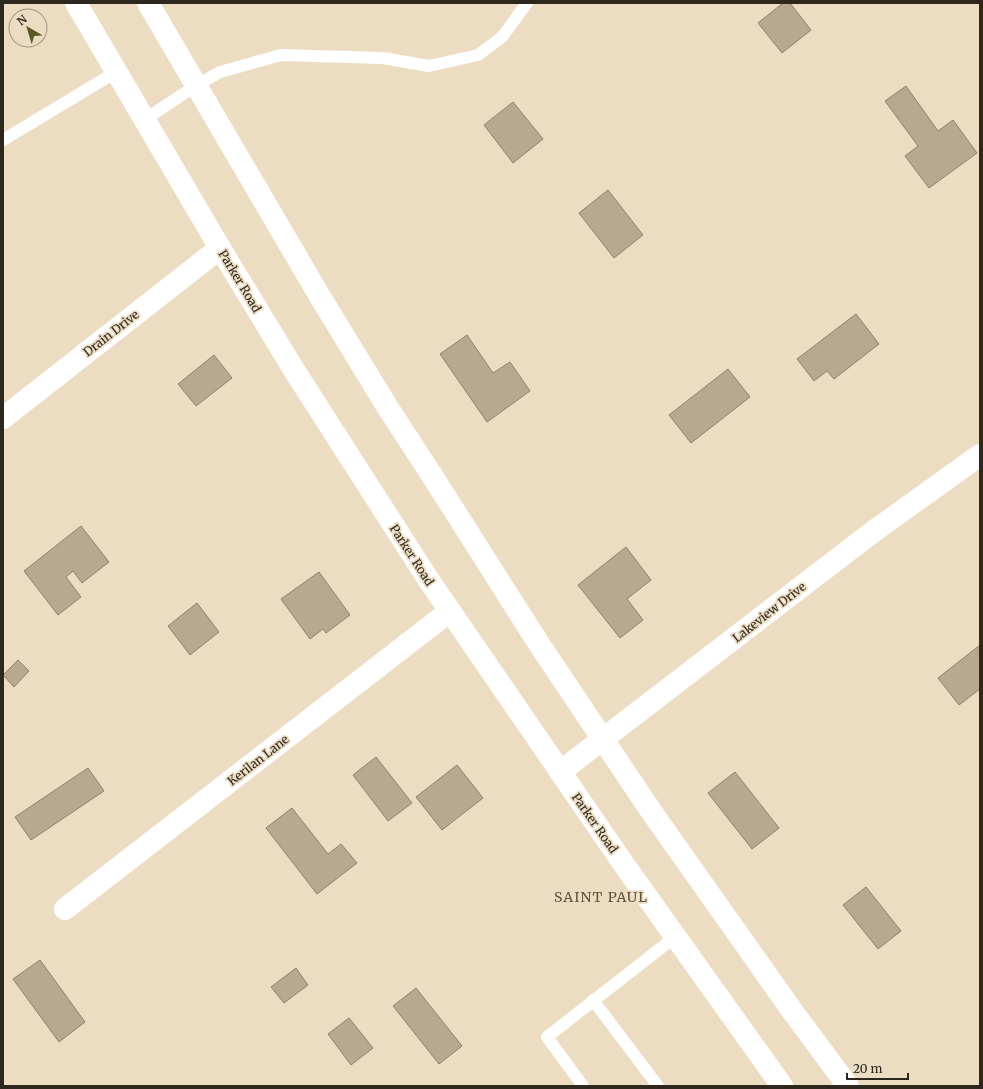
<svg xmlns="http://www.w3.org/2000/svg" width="983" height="1089" font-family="Merriweather,serif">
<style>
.building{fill:#b8a88f;stroke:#908169}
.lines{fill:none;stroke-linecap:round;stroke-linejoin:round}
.service{stroke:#fff;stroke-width:12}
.minor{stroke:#fff;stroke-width:22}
.secondary{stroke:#fff;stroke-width:22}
.labels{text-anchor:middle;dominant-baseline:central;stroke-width:3.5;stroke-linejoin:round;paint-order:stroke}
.street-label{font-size:12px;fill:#2d271d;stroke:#ecdcc1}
.quarter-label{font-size:14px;letter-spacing:1px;fill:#60523b;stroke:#ecdcc1}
</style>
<rect width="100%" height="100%" fill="#ecdcc1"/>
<!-- building -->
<g class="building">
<polygon points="783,3 790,3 811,30 782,53 758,23"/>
<polygon points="906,86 938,131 953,120 977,153 929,188 905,156 918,146 885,101"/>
<polygon points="513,102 543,139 513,163 484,125"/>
<polygon points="608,190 643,235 614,258 579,213"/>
<polygon points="856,314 879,344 834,379 827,371 814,381 797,359"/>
<polygon points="467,335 493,373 510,362 530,391 487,422 440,354"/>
<polygon points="214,355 232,378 196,406 178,384"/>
<polygon points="728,369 750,397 691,443 669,415"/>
<polygon points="81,526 109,562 82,583 73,571 66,577 81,597 58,615 24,571"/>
<polygon points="626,547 651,580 627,599 643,620 620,638 578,585"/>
<polygon points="319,572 350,615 326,633 323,629 310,639 281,599"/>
<polygon points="197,603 219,632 190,655 168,626"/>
<polygon points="980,645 980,689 959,705 938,678"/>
<polygon points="18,660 29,671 14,687 3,675"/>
<polygon points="376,757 412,803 388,821 353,775"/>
<polygon points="457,765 483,798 442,830 416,797"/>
<polygon points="88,768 104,791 31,840 15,817"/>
<polygon points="735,772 779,828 752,849 708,793"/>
<polygon points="292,808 328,854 341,844 357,863 317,894 266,828"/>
<polygon points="866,887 901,931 878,949 843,905"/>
<polygon points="40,960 85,1022 59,1042 13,979"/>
<polygon points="296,968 308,985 284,1003 271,987"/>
<polygon points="416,988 462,1046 439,1064 393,1006"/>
<polygon points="349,1018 373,1048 351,1065 328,1034"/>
</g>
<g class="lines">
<!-- service -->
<g class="service">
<polyline points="144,120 197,85 220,72 281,55 383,58 429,66 478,55 502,37 527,3"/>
<polyline points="3,140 116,72"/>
<polyline points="593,1000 658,1086"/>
<polyline points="583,1086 547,1037 675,937"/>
</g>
<!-- minor -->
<g class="minor">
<polyline points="3,418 220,248"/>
<polyline points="560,772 874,531 980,455"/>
<polyline points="65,909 450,611"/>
</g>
<!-- secondary -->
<g class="secondary">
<polyline points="76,3 220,248 294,370 428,579 625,866 782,1086"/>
<polyline points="148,3 319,295 388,408 433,477 539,644 651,811 793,1012 848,1086"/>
</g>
</g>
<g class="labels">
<!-- street labels -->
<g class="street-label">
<text transform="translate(240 281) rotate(59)">Parker Road</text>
<text transform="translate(111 333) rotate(-38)">Drain Drive</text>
<text transform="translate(412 555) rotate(57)">Parker Road</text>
<text transform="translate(769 612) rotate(-38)">Lakeview Drive</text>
<text transform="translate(258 760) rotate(-38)">Kerilan Lane</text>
<text transform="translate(595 823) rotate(55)">Parker Road</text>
</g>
<!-- quarter labels -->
<g class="quarter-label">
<text x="601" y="897">SAINT PAUL</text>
</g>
</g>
<!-- border -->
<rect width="983" height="1089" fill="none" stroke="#2d271d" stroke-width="8"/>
<!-- north arrow -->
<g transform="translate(28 28) rotate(322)"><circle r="19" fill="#ecdcc1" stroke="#a0947f"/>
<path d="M0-3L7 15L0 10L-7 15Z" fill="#5a5825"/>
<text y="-6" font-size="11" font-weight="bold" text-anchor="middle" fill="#2d271d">N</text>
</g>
<!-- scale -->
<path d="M847 1073v6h61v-6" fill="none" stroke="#2d271d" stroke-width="2"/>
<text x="853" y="1073" font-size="12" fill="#2d271d" stroke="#ecdcc1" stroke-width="3" paint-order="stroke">20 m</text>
</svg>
